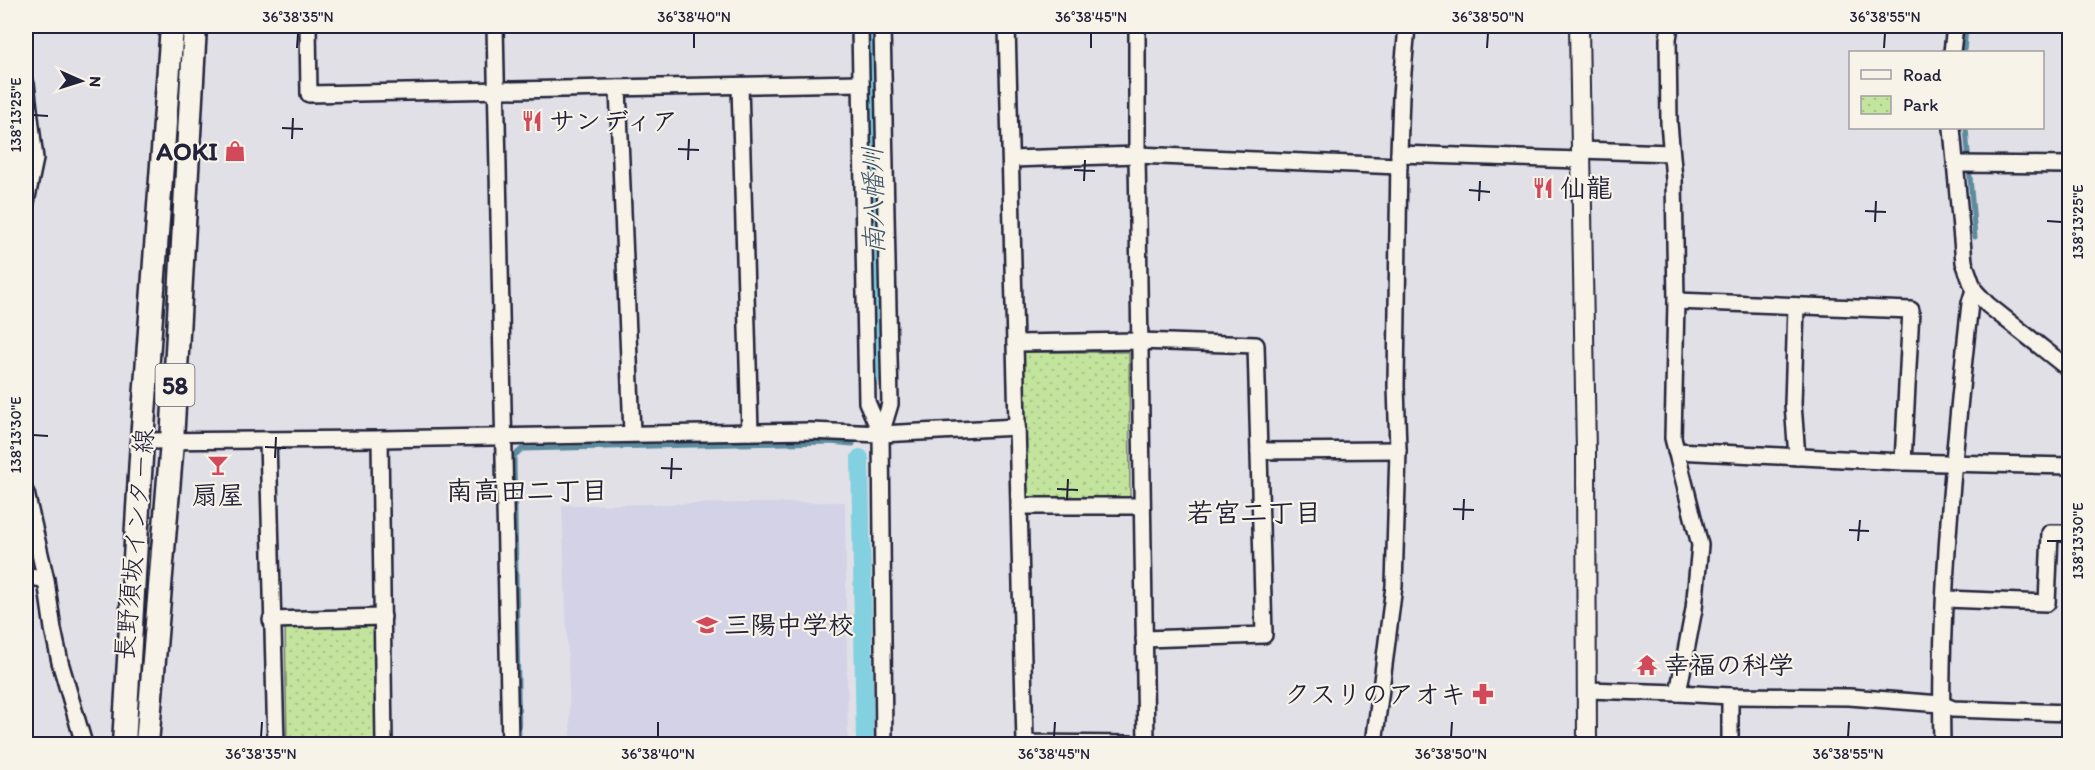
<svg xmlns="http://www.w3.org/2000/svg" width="2095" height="770" font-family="Itim,'Klee One',sans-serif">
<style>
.built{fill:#d4d2e6}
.park{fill:url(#park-dots);stroke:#72836c;stroke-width:1.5}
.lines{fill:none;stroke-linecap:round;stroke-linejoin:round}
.stream{stroke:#5c8b9e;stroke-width:5}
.canal{stroke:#83d1e0;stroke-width:18}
.minor-casing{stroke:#22223b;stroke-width:20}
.tertiary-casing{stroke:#22223b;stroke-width:22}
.primary-casing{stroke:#22223b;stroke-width:27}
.minor{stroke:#f7f3e8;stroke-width:15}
.tertiary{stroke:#f7f3e8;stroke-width:18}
.primary{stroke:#f7f3e8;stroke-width:22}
.ticks{fill:none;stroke:#22223b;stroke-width:2}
.labels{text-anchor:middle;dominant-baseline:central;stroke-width:4.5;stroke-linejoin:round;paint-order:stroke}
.shield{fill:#f7f3e8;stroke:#62616f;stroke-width:1.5}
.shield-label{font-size:24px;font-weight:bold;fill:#22223b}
.poi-label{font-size:26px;font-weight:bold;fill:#22223b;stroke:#f7f3e8;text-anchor:start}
.street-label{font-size:26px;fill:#22223b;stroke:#f7f3e8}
.water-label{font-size:27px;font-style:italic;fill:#3f576d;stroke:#f7f3e8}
.neighbourhood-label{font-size:27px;font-weight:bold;fill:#22223b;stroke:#f7f3e8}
.neatline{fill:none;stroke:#22223b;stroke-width:2}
.ticks-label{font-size:15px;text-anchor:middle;fill:#22223b}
</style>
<defs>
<pattern id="park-dots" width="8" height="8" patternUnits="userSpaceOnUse" patternTransform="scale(1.5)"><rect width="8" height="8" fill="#c3e49d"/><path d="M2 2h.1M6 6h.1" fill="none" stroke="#a7c388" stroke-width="1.8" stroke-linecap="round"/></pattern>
</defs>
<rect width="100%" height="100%" fill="#e2e0e7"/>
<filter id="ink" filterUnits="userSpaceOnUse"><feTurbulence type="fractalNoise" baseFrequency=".0167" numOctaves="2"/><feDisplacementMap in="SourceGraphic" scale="12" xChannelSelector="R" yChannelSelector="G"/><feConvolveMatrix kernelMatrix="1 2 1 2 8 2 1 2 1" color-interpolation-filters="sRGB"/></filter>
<g filter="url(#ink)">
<!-- built -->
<polygon class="built" points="845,502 848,744 571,744 562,505"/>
<!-- park -->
<g class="park">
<polygon points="1024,352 1129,352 1130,501 1025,501"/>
<polygon points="285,623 369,623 377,628 379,744 287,744"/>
</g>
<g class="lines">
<!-- stream -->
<g class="stream">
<polyline points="1964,52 1966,26"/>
<polyline points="1966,128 1975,237"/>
<polyline points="519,744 514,459 515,455 522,449 830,442 853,444"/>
</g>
<!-- canal -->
<g class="canal">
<polyline points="871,26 875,374"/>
<polyline points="860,458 865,744"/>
</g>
<defs>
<g id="minor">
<polyline points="308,26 309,94 861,83"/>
<polyline points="495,26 510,744"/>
<polyline points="860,26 867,402 881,434"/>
<polyline points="882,26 890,404 881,434 884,744"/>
<polyline points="1007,26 1025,743 1131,744"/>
<polyline points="1137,26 1137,155 1146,744"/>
<polyline points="1670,26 1668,39 1669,123 1674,179 1676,301 1673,438 1700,545 1694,609 1678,693 1730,696 1849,697 1941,704 1953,709 2070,713"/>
<polyline points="1952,52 1955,26"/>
<polyline points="26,84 35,159 26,202"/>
<polyline points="740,86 750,432"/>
<polyline points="618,88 632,433"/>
<polyline points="1952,128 1964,262 1974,290 1988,305 2070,370"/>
<polyline points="1580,150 1671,153"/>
<polyline points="1399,154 1580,160"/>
<polyline points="1011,159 1137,155 1399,166"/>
<polyline points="1956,164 2070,165"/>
<polyline points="1676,301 1911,310 1903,462"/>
<polyline points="1796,306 1793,404 1797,457"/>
<polyline points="1015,343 1139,341 1256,345 1264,635 1144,639"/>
<polyline points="380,439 384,744"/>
<polyline points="268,440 276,744"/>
<polyline points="142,441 380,439 810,431 881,434 1017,427"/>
<polyline points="1259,451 1398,450"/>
<polyline points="1676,451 1903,462 2070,466"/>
<polyline points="26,493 46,580 53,629 60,662 84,744"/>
<polyline points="1019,506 1142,506"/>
<polyline points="26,576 46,580"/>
<polyline points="1946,599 2047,603 2050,533 2070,533"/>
<polyline points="271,620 383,617"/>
<polyline points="1587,690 1678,693"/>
<polyline points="1730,696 1730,744"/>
<polyline points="1374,744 1394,586 1398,450 1396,386 1399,154 1401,95 1407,26"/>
<path d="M 1942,744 C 1939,597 1954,449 1970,303 L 1974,290"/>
</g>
<polyline id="tertiary" points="1579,26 1586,454 1587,744"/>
<g id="primary">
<polyline points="124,744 142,441 172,26"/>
<polyline points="147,744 172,442 195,26"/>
</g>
</defs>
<!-- minor casing -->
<use href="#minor" class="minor-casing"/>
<!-- tertiary casing -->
<use href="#tertiary" class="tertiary-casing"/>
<!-- primary casing -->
<use href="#primary" class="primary-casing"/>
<!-- minor -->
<use href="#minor" class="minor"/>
<!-- tertiary -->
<use href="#tertiary" class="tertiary"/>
<!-- primary -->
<use href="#primary" class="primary"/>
</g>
</g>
<!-- ticks -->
<path class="ticks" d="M 297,48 L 298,33M 694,48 L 694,33M 1091,48 L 1091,33M 1487,48 L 1488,33M 1884,48 L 1885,33M 33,115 L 48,116M 282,128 L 303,129M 292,139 L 293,118M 678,149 L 699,150M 688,160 L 689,139M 1074,170 L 1095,171M 1084,181 L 1085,160M 1469,190 L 1490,192M 1479,201 L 1480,181M 1865,211 L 1886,212M 2047,221 L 2062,222M 1875,222 L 1876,201M 33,435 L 48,436M 265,447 L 286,448M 275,458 L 276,437M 661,468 L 682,469M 671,479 L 672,458M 1057,489 L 1078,490M 1067,500 L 1068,479M 1453,509 L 1474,510M 1463,520 L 1464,499M 1849,530 L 1869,531M 1858,541 L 1860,520M 2047,541 L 2062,541M 261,737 L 262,722M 658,737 L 658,722M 1054,737 L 1055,722M 1451,737 L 1452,722M 1848,737 L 1849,722"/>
<!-- icons -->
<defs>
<symbol id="restaurant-bare" viewBox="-9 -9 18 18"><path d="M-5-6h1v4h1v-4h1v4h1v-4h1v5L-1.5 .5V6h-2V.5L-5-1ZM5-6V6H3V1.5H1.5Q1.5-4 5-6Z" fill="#d1495b" stroke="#f7f3e8" stroke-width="2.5" paint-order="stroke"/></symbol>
<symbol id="shop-bare" viewBox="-9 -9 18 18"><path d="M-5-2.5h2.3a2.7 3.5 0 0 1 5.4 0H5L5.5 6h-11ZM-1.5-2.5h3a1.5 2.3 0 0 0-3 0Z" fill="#d1495b" stroke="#f7f3e8" stroke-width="2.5" paint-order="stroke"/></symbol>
<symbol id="bar-bare" viewBox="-9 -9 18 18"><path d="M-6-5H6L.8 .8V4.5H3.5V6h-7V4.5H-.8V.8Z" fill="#d1495b" stroke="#f7f3e8" stroke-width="2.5" paint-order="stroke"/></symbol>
<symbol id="school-bare" viewBox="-9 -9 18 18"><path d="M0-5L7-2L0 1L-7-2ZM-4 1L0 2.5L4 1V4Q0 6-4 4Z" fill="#d1495b" stroke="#f7f3e8" stroke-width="2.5" paint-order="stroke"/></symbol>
<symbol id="temple-bare" viewBox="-9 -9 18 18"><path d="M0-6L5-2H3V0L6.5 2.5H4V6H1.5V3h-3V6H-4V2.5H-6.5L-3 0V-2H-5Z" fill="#d1495b" stroke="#f7f3e8" stroke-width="2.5" paint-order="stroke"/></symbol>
<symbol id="pharmacy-bare" viewBox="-9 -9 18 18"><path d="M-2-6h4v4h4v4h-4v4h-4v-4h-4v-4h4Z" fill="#d1495b" stroke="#f7f3e8" stroke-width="2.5" paint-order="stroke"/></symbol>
</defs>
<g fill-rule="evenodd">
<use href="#restaurant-bare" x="517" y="106" width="30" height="30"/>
<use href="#shop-bare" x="220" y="136" width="30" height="30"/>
<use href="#restaurant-bare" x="1528" y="173" width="30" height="30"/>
<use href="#bar-bare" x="203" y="450" width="30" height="30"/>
<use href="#school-bare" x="692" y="610" width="30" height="30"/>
<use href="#temple-bare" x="1632" y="650" width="30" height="30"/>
<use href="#pharmacy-bare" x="1468" y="679" width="30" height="30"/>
</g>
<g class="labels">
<!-- shield labels -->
<rect class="shield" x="155.5" y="364" width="39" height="42" rx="4.5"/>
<g class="shield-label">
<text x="175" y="385">58</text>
</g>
<!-- poi labels -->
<g class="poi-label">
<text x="549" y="121">サンディア</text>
<text x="218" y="151" text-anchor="end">AOKI</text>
<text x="1560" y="188">仙龍</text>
<text x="218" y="495" text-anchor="middle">扇屋</text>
<text x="724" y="625">三陽中学校</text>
<text x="1664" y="665">幸福の科学</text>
<text x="1466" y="694" text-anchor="end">クスリのアオキ</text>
</g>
<!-- street labels -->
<g class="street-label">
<text transform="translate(134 544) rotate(-85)">長野須坂インター線</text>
</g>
<!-- water labels -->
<g class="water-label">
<text transform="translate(873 200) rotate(-91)">南八幡川</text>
</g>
<!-- neighbourhood labels -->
<g class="neighbourhood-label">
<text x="527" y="490">南高田二丁目</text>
<text x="1254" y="512">若宮二丁目</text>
</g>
</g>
<!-- margin -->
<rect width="2095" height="770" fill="none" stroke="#f7f3e8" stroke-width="66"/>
<!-- legend -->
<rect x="1849" y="51" width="195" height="78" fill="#f7f3e8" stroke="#a29fa3" stroke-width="1.5"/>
<rect x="1861" y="70" width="30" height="9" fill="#f7f3e8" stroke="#a29fa3" stroke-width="1.5"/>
<text x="1903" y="81" font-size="18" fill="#22223b">Road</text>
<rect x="1861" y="96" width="30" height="18" fill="url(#park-dots)" stroke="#a29fa3" stroke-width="1.5"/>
<text x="1903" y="111" font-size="18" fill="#22223b">Park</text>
<!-- north arrow -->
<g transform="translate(81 81) rotate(93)" stroke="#f7f3e8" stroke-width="4.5" paint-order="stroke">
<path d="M0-4.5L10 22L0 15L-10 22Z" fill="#22223b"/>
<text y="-9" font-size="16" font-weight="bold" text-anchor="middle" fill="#22223b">N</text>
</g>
<rect x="33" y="33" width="2029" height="704" class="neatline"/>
<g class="ticks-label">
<text x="298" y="22">36°38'35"N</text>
<text x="694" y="22">36°38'40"N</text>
<text x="1091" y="22">36°38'45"N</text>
<text x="1488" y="22">36°38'50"N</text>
<text x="1885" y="22">36°38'55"N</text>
<text transform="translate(16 115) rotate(-90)" y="5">138°13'25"E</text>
<text transform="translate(2078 222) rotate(-90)" y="5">138°13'25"E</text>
<text transform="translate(16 435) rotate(-90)" y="5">138°13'30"E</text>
<text transform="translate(2078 541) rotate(-90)" y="5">138°13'30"E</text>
<text x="261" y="759">36°38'35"N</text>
<text x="658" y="759">36°38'40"N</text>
<text x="1054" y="759">36°38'45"N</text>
<text x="1451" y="759">36°38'50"N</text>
<text x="1848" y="759">36°38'55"N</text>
</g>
</svg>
